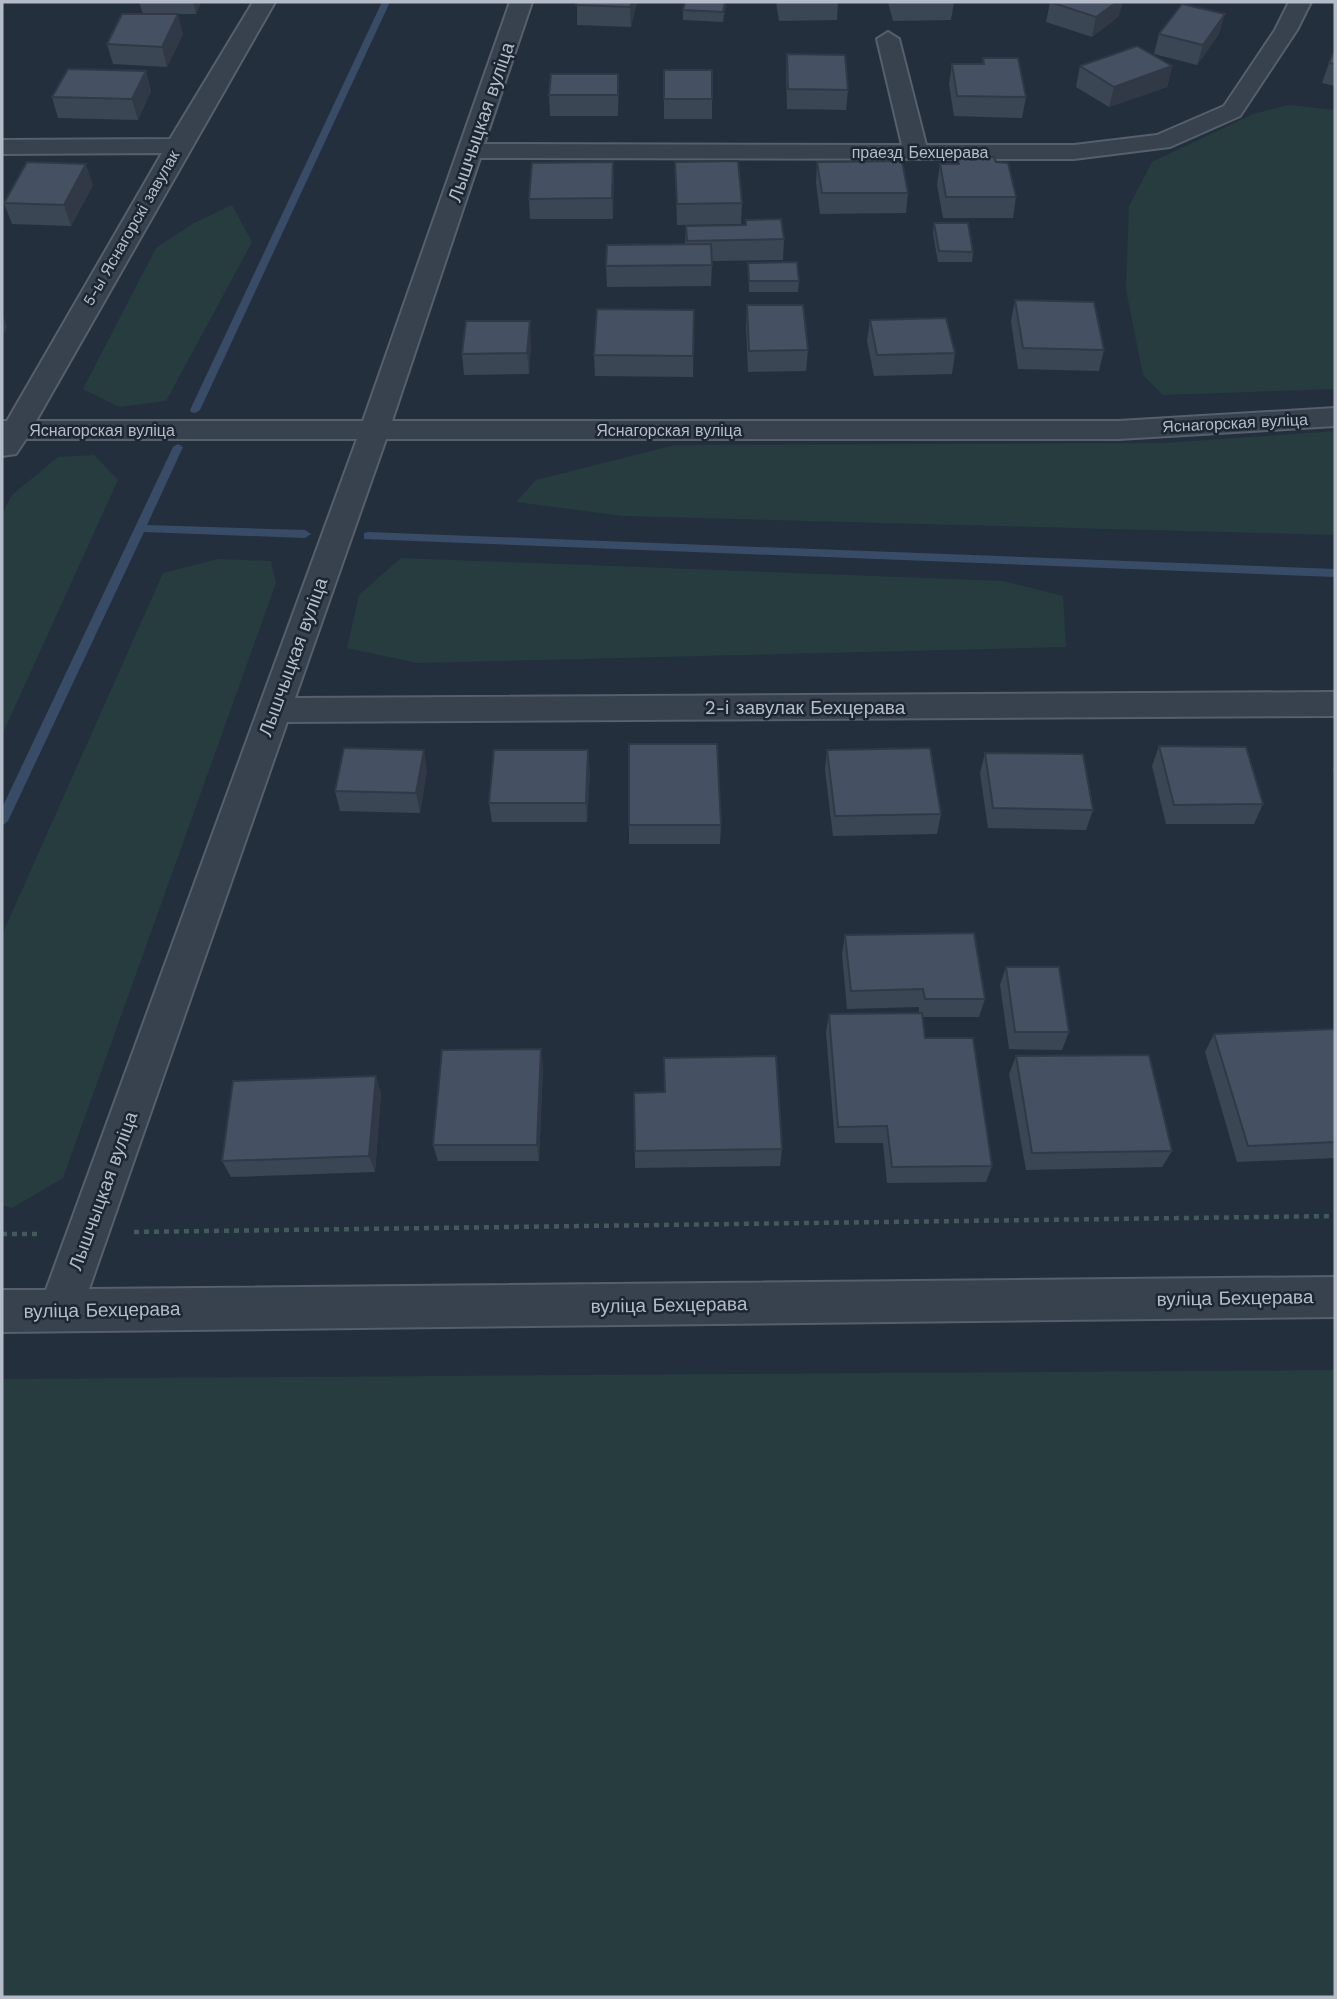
<svg xmlns="http://www.w3.org/2000/svg" width="1337" height="1999" font-family="'Work Sans',sans-serif">
<style>
.green{fill:#263c3f}
.lines{fill:none;stroke-linecap:round;stroke-linejoin:round}
.stream{fill:#394c67;fill-rule:evenodd}
.minor-casing{stroke:#565f6c;stroke-width:4}
.path{stroke:#44595c;stroke-width:4.5;stroke-dasharray:5 5;stroke-linecap:butt}
.minor{fill:#38414e;fill-rule:evenodd}
.wall{fill:#3b4654}
.shaded-wall{fill:#303945}
.building{fill:#455162;stroke:#303945;stroke-width:2}
.labels{text-anchor:middle;dominant-baseline:central;stroke-width:5;stroke-linejoin:round;paint-order:stroke}
.far-street-label{font-size:16px;fill:#b4bcc9;stroke:#1d2633}
.street-label{font-size:19px;fill:#b4bcc9;stroke:#1d2633}
</style>
<rect width="100%" height="100%" fill="#242f3e"/>
<!-- green -->
<g class="green">
<polygon points="1289,105 1335,110 1335,389 1163,395 1143,375 1126,290 1129,206 1152,162 1253,114"/>
<polygon points="232,205 252,242 166,401 119,407 83,389 156,248 194,223"/>
<polygon points="1335,431 1335,535 623,516 516,502 536,480 675,445 1163,443"/>
<polygon points="94,455 118,480 2,735 2,514 12,495 58,457"/>
<polygon points="401,558 1003,581 1063,596 1066,647 417,663 347,648 359,595"/>
<polygon points="218,559 271,561 276,583 63,1178 12,1208 2,1205 2,935 163,573"/>
<polygon points="1335,1370 1335,1997 2,1997 2,1379"/>
</g>
<g class="lines">
<!-- stream -->
<g class="stream">
<polygon points="382,2 390,2 200,410 195,413 191,412 190,410"/>
<polygon points="178,444 183,447 147,525 305,530 311,534 305,538 144,532 8,821 2,826 2,808 173,447"/>
<polygon points="368,532 1335,569 1335,577 364,539 364,533"/>
</g>
<defs>
<polygon id="minor" points="253,2 275,2 36,421 363,421 510,2 532,2 484,144 902,145 877,39 888,32 899,39 926,145 1074,145 1157,135 1224,106 1275,30 1289,2 1311,2 1297,30 1240,116 1170,147 1074,159 480,158 392,421 1119,421 1335,408 1335,426 1119,439 386,439 295,698 1335,692 1335,716 287,722 89,1289 1335,1277 1335,1317 2,1332 2,1290 46,1290 357,439 26,439 16,454 2,456 2,421 7,421 162,153 2,154 2,140 170,139"/>
</defs>
<!-- minor casing -->
<use href="#minor" class="minor-casing"/>
<!-- path -->
<g class="path">
<polyline points="134,1232 1335,1216"/>
<polyline points="2,1234 41,1234"/>
</g>
<!-- minor -->
<use href="#minor" class="minor"/>
</g>
<!-- wall -->
<g class="wall">
<polygon points="139,2 201,2 196,14 158,14 183,34 167,67 113,64 107,44 143,14"/>
<polygon points="577,2 637,2 631,27 577,25"/>
<polygon points="685,2 726,2 723,22 683,20 683,10"/>
<polygon points="776,2 838,2 837,20 779,21"/>
<polygon points="888,2 954,2 951,20 893,21"/>
<polygon points="1050,2 1119,16 1092,37 1046,22"/>
<polygon points="1159,34 1219,34 1197,65 1154,54"/>
<polygon points="1335,50 1335,86 1322,83 1329,63"/>
<polygon points="787,54 848,90 846,110 787,109 786,74"/>
<polygon points="983,58 1026,97 1022,118 954,116 949,84 952,64 982,64"/>
<polygon points="1080,66 1172,66 1167,87 1109,107 1076,87"/>
<polygon points="664,70 712,99 712,119 664,119"/>
<polygon points="146,71 151,91 138,120 58,118 52,97"/>
<polygon points="618,74 618,116 550,116 549,95"/>
<polygon points="957,157 996,162 1016,197 1013,218 943,218 937,185 940,164 956,164"/>
<polygon points="613,162 613,219 530,219 529,199"/>
<polygon points="675,162 742,203 741,224 677,225"/>
<polygon points="817,162 908,193 906,213 820,214 816,183"/>
<polygon points="93,185 71,226 12,224 4,203"/>
<polygon points="746,220 784,239 783,260 712,261 711,286 607,287 606,266 685,244 686,226 746,225"/>
<polygon points="934,223 973,252 972,262 938,262 933,234"/>
<polygon points="748,263 799,281 798,292 749,292"/>
<polygon points="1015,300 1104,350 1099,371 1018,369 1011,321"/>
<polygon points="747,305 808,350 806,371 748,372 746,326"/>
<polygon points="694,310 693,377 595,376 594,355"/>
<polygon points="870,320 955,353 952,374 874,376 867,341"/>
<polygon points="531,342 529,374 464,375 462,354"/>
<polygon points="1159,746 1263,804 1254,824 1166,824 1152,766"/>
<polygon points="827,750 941,814 937,834 833,836 825,770"/>
<polygon points="985,753 1093,810 1086,830 988,828 980,773"/>
<polygon points="1335,765 1335,778 1333,770"/>
<polygon points="427,770 420,813 340,811 335,791"/>
<polygon points="590,770 587,822 492,822 489,803"/>
<polygon points="629,825 721,825 720,844 629,844"/>
<polygon points="845,935 985,999 979,1017 922,1017 925,1038 992,1166 986,1182 887,1183 883,1143 835,1143 826,1032 829,1014 919,1013 919,1007 847,1009 842,954"/>
<polygon points="1006,967 1069,1032 1062,1050 1009,1049 1000,985"/>
<polygon points="1335,1032 1335,1158 1237,1162 1205,1052 1214,1034"/>
<polygon points="1016,1056 1172,1151 1162,1167 1026,1170 1009,1074"/>
<polygon points="543,1066 539,1161 438,1161 433,1145"/>
<polygon points="665,1092 782,1149 780,1166 635,1168 634,1093"/>
<polygon points="381,1093 375,1172 231,1177 222,1161"/>
</g>
<!-- shaded-wall -->
<g class="shaded-wall">
<polygon points="193,2 201,2 196,14"/>
<polygon points="632,2 637,2 631,27 630,7"/>
<polygon points="725,2 726,2 726,6 723,22"/>
<polygon points="1117,2 1123,2 1119,16 1092,37 1096,17"/>
<polygon points="178,14 183,34 167,67 162,47"/>
<polygon points="1225,14 1219,34 1197,65 1203,45"/>
<polygon points="1172,66 1167,87 1109,107 1114,87"/>
<polygon points="146,71 151,91 138,120 132,99"/>
<polygon points="618,74 619,94 618,116"/>
<polygon points="613,162 614,183 613,219 612,198"/>
<polygon points="86,164 93,185 71,226 64,205"/>
<polygon points="2,313 7,327 2,338"/>
<polygon points="530,321 531,342 529,374 527,353"/>
<polygon points="424,750 427,770 420,813 416,793"/>
<polygon points="588,750 590,770 587,822 586,803"/>
<polygon points="541,1049 543,1066 539,1161 537,1145"/>
<polygon points="376,1076 381,1093 375,1172 369,1156"/>
</g>
<!-- building -->
<g class="building">
<polygon points="577,2 632,2 630,7 576,5"/>
<polygon points="685,2 725,2 723,12 683,10"/>
<polygon points="1050,2 1117,2 1096,17"/>
<polygon points="1182,4 1225,14 1203,45 1159,34"/>
<polygon points="122,14 178,14 162,47 107,44"/>
<polygon points="1137,46 1172,66 1114,87 1080,66"/>
<polygon points="1335,50 1335,64 1329,63"/>
<polygon points="787,54 845,55 848,90 788,89"/>
<polygon points="983,58 1018,58 1026,97 957,96 952,64 984,64"/>
<polygon points="68,69 146,71 132,99 52,97"/>
<rect x="664" y="70" width="48" height="29"/>
<polygon points="551,74 618,74 618,95 549,95"/>
<polygon points="957,157 994,157 996,162 1008,163 1016,197 946,197 940,164 959,164"/>
<polygon points="738,161 742,203 677,204 675,162"/>
<polygon points="902,161 908,193 822,193 817,162"/>
<polygon points="27,162 86,164 64,205 4,203"/>
<polygon points="613,162 612,198 529,199 532,163"/>
<polygon points="781,219 784,239 687,241 686,226 746,225 746,220"/>
<polygon points="934,223 968,223 973,252 939,251"/>
<polygon points="711,244 712,265 606,266 607,245"/>
<polygon points="797,262 799,281 749,281 748,263"/>
<polygon points="1015,300 1094,302 1104,350 1023,348"/>
<polygon points="747,305 803,305 808,350 749,351"/>
<polygon points="597,309 694,310 693,356 594,355"/>
<polygon points="946,318 955,353 877,355 870,320"/>
<polygon points="466,321 530,321 527,353 462,354"/>
<polygon points="629,744 717,744 721,825 629,825"/>
<polygon points="1159,746 1246,747 1263,804 1174,805"/>
<polygon points="344,748 424,750 416,793 335,791"/>
<polygon points="930,748 941,814 835,816 827,750"/>
<polygon points="494,750 588,750 586,803 489,803"/>
<polygon points="985,753 1083,754 1093,810 993,808"/>
<polygon points="974,933 985,999 925,999 923,989 851,991 845,935"/>
<polygon points="1006,967 1059,967 1069,1032 1015,1032"/>
<polygon points="922,1013 925,1038 973,1038 992,1166 892,1167 887,1126 838,1127 829,1014"/>
<polygon points="1334,1029 1335,1032 1335,1142 1248,1146 1214,1034"/>
<polygon points="541,1049 537,1145 433,1145 442,1050"/>
<polygon points="1149,1055 1172,1151 1032,1153 1016,1056"/>
<polygon points="776,1056 782,1149 635,1151 634,1093 665,1092 664,1058"/>
<polygon points="376,1076 369,1156 222,1161 233,1081"/>
</g>
<g class="labels">
<!-- far-street labels -->
<g class="far-street-label">
<text x="920" y="152">праезд Бехцерава</text>
<text transform="translate(131 228) rotate(-60)">5-ы Яснагорскі завулак</text>
<text transform="translate(1235 423) rotate(-3)">Яснагорская вуліца</text>
<text x="102" y="430">Яснагорская вуліца</text>
<text x="669" y="430">Яснагорская вуліца</text>
</g>
<!-- street labels -->
<g class="street-label">
<text transform="translate(481 122) rotate(-71)">Лышчыцкая вуліца</text>
<text transform="translate(293 657) rotate(-70)">Лышчыцкая вуліца</text>
<text x="805" y="707">2-і завулак Бехцерава</text>
<text transform="translate(103 1191) rotate(-70)">Лышчыцкая вуліца</text>
<text transform="translate(1235 1298) rotate(-1)">вуліца Бехцерава</text>
<text transform="translate(669 1305) rotate(-1)">вуліца Бехцерава</text>
<text transform="translate(102 1310) rotate(-1)">вуліца Бехцерава</text>
</g>
</g>
<!-- border -->
<rect width="1337" height="1999" fill="none" stroke="#b4bcc9" stroke-width="7"/>
</svg>
